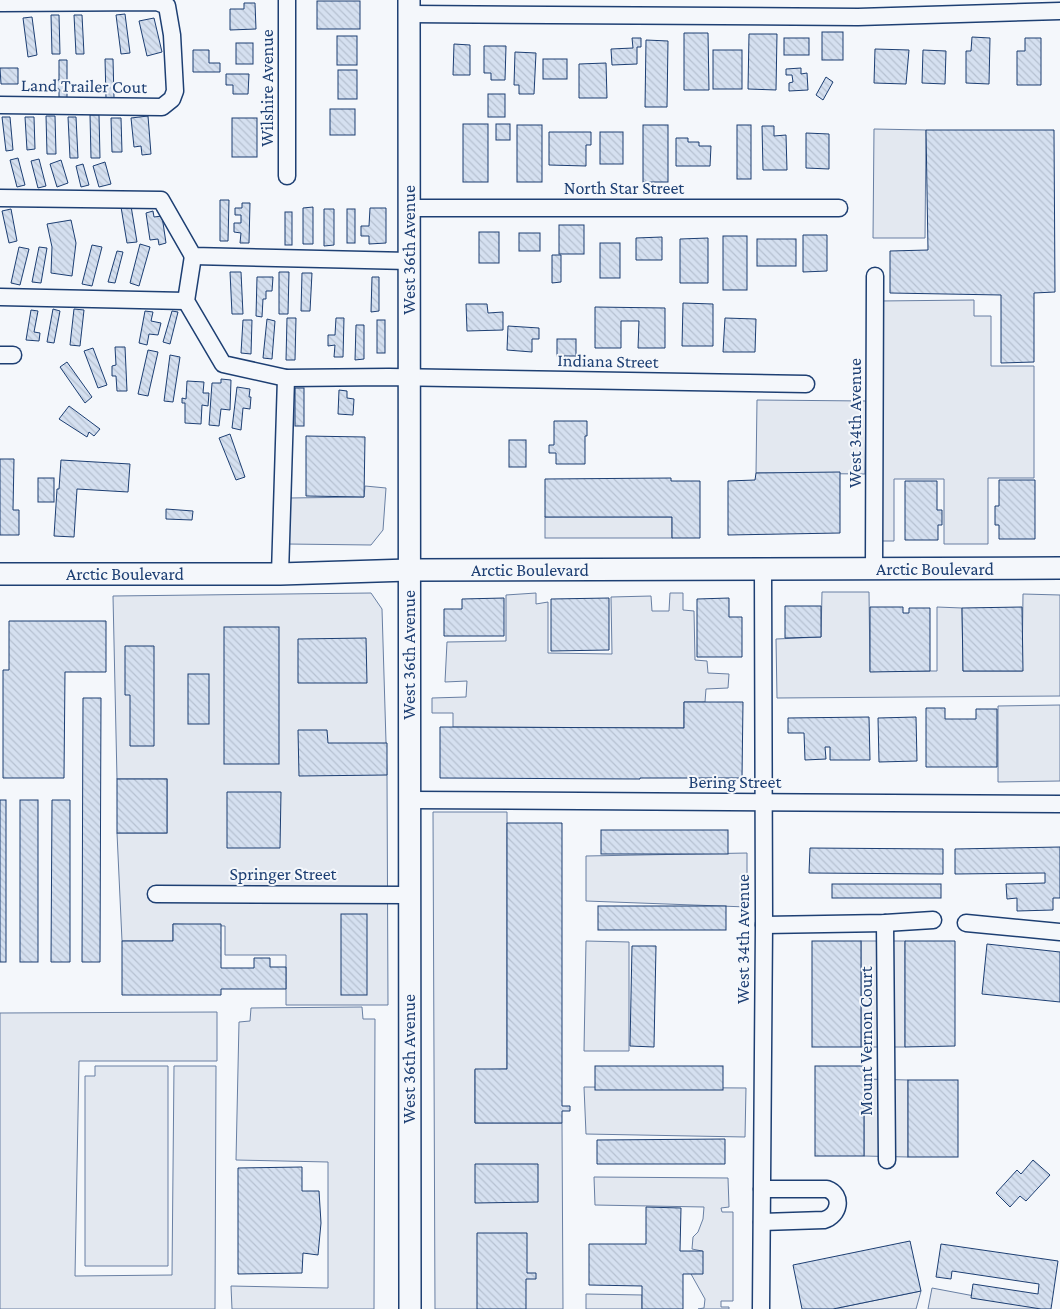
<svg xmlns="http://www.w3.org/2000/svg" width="1060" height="1309" font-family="'Crimson Pro',serif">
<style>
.parking{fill:#e3e8f0;stroke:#687fa3}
.building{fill:url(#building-back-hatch);stroke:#1d3f73}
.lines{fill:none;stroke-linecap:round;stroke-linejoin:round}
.minor-casing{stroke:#1d3f73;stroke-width:19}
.major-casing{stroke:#1d3f73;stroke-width:24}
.minor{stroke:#f4f7fb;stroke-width:16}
.major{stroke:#f4f7fb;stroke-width:21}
.labels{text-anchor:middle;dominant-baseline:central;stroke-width:4;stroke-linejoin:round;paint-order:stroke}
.street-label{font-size:18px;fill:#1d3f73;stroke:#f4f7fb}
</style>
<defs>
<pattern id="building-back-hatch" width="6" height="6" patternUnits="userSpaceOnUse" patternTransform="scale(1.25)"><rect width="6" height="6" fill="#d5e0f0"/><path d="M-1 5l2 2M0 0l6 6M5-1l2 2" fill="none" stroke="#b6c1d1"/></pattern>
</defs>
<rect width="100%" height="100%" fill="#f4f7fb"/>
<!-- parking -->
<g class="parking">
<polygon points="874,129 926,130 925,238 873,238"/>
<polygon points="974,300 974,316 991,316 991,366 1034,366 1034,478 988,478 988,544 944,544 944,479 894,479 894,541 880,541 879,301"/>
<polygon points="757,400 866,401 865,474 756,473"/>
<polygon points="365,486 386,488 383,530 371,545 287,544 289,498 364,497"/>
<rect x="545" y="517" width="127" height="21"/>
<polygon points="822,592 869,592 870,671 937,671 937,607 962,608 963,671 1022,671 1023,594 1060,595 1060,696 777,698 776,639 821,637"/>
<polygon points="371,593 382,609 387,775 388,1005 286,1005 286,955 225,955 225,926 173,924 173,941 122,941 117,833 167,833 167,779 117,779 113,596"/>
<polygon points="536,593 536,604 548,602 548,653 612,654 611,597 651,596 652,611 669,611 670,593 683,593 683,610 694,611 695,660 707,661 708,673 729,674 728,688 706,689 705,702 684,702 684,728 453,727 453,713 432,713 432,698 466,697 467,681 445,682 447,642 506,641 506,595"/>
<polygon points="1060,705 1060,781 998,782 998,706"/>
<polygon points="433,812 507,812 507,1069 475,1070 475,1123 562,1123 563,1309 435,1309"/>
<polygon points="747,853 747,907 586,901 586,856"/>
<polygon points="586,941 629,942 629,1051 584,1051"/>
<rect x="861" y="941" width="44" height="106"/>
<polygon points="362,1007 363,1019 375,1019 374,1309 232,1309 231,1286 328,1288 328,1162 236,1160 239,1022 250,1021 251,1008"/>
<polygon points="217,1012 217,1061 79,1061 75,1276 172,1275 174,1066 216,1066 215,1309 0,1309 0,1013"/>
<polygon points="95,1066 168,1066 168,1266 85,1266 85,1076 95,1076"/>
<polygon points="864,1079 908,1080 908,1157 864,1156"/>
<polygon points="584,1087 746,1088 745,1137 586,1134"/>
<polygon points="594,1177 728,1178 729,1207 721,1208 722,1212 733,1212 733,1301 721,1301 721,1307 729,1307 729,1309 698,1309 704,1308 705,1299 691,1274 702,1251 692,1249 693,1237 698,1232 703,1219 704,1207 595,1205"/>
<polygon points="932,1288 1043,1309 928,1309"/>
<polygon points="921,1291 916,1309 833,1309"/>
<polygon points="586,1294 642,1295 642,1309 586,1309"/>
</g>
<!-- building -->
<g class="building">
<rect x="317" y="1" width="43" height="28"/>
<polygon points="244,3 255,3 256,29 230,30 230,9 244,9"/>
<polygon points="125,14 130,53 121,54 116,15"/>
<polygon points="51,15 59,15 60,54 52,54"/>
<polygon points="74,15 82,15 84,54 76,54"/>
<polygon points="32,17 37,55 28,57 23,18"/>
<polygon points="154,18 162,52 147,56 139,21"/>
<rect x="822" y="32" width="21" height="28"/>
<polygon points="684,33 708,33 709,90 684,90"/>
<polygon points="749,34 777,34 776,90 748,89"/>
<rect x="337" y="36" width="20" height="29"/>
<polygon points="972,37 990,38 989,84 966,83 966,51 971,51"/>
<polygon points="632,38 641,38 641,47 637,47 637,64 612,65 611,49 633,48"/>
<rect x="784" y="38" width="25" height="17"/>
<polygon points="1025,38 1041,38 1041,85 1017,85 1017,51 1025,51"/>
<polygon points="646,40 668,41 667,107 645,107"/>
<rect x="236" y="43" width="17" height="21"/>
<polygon points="454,44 470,45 470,75 453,75"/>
<polygon points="484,46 506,46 505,80 491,80 491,73 484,73"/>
<polygon points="875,49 909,50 906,84 874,83"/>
<polygon points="193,50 209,50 209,63 220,63 220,72 193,72"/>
<rect x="713" y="50" width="29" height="39"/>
<polygon points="923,50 946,51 945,84 922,83"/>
<polygon points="515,52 536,53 534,94 519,94 519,85 514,85"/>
<polygon points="105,59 113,59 114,98 106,98"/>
<rect x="543" y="59" width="24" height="20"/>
<polygon points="59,60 67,60 67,98 59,98 59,89 54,89 54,80 59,80"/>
<polygon points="606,63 607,98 579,98 579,64"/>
<polygon points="0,68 18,68 18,84 1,84"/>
<polygon points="801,68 801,74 807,73 808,90 789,91 789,83 793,82 792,75 786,75 786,69"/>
<rect x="338" y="70" width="19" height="29"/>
<polygon points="226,74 249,74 248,94 233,94 233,85 226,85"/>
<polygon points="826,77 833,82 823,100 816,95"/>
<rect x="488" y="94" width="17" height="23"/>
<rect x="330" y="109" width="25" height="26"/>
<polygon points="90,115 99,115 100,158 91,158"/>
<polygon points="46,116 55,116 56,154 47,154"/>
<polygon points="148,116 151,154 142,155 141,146 134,147 131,118"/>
<polygon points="2,117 10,117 13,150 6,151"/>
<polygon points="25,117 34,117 35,149 27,150"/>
<polygon points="68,117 76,117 78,158 70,158"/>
<polygon points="111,118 121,118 122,152 112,152"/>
<rect x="232" y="118" width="25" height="39"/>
<rect x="463" y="124" width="25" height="58"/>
<rect x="496" y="124" width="14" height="16"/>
<rect x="517" y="125" width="25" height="57"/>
<rect x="643" y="125" width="25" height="57"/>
<rect x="737" y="125" width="14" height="54"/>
<polygon points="762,126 774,126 774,136 786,135 787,170 763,170"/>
<polygon points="926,130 1054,130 1055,292 1034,293 1034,362 1001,363 1001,295 890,293 890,251 928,250"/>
<polygon points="549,132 591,132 591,145 586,145 586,166 549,165"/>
<rect x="600" y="132" width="23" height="32"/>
<polygon points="806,133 829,134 829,169 806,168"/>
<polygon points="676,138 688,138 688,142 699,142 699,146 711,146 710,166 676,166"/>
<polygon points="18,158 25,185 17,187 10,160"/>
<polygon points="39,159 46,186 38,188 31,161"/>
<polygon points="61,160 68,183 57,187 50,164"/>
<polygon points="105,162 111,184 99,187 93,166"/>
<polygon points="83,164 89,185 81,187 76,166"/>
<polygon points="220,200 229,200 228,241 220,241"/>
<polygon points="242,203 250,203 249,243 240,243 241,233 234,232 234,223 241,223 241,215 235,215 235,208 242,208"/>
<polygon points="131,206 137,242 127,243 121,207"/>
<polygon points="313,207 313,244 303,244 303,208"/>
<polygon points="370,208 386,208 386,243 369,244 369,236 361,236 361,226 369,226"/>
<polygon points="11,209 17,241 9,243 2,211"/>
<polygon points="324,209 334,209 334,245 324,246"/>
<rect x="347" y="209" width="8" height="34"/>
<polygon points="153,211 154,217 162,216 166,243 159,245 158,239 150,240 146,213"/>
<rect x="285" y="212" width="7" height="33"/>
<polygon points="71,220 76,243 72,276 51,273 52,247 47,224"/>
<rect x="559" y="225" width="25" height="29"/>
<rect x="479" y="232" width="20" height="31"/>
<rect x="519" y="233" width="21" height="18"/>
<polygon points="803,235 827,235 827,271 803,272"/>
<rect x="723" y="236" width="24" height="54"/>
<polygon points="662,237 662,260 636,260 636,238"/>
<polygon points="708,238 708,283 680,283 680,239"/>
<rect x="757" y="239" width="39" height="27"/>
<rect x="600" y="243" width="20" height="35"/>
<polygon points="140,244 150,247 139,286 130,283"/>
<polygon points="92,245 102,247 92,286 82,284"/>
<polygon points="19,247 29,249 20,285 11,283"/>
<polygon points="39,247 47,248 41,283 32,282"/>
<polygon points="117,251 123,252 115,283 108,282"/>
<polygon points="552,255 561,255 561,282 552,283"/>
<polygon points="230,272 241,272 243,314 232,314"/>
<polygon points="279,272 289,272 288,314 279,314"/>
<polygon points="302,273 312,273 310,311 301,311"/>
<polygon points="257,277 273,277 272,291 266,291 266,299 263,299 262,317 256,316"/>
<polygon points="372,277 379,277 379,311 371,312"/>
<polygon points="683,303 713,304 713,346 682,346"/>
<polygon points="466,304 487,304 488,313 503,312 503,330 467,331"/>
<polygon points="595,307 665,308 665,348 638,348 639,321 621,321 621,348 595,348"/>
<polygon points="53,309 60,311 54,343 47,342"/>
<polygon points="74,309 84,310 80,346 70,345"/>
<polygon points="31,310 38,311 34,332 40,333 39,341 26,340"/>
<polygon points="145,311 153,312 151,321 161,323 158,335 149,334 147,345 139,343"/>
<polygon points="172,311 178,312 170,344 163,342"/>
<polygon points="287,318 296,318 295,360 286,360"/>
<polygon points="336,318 344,318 343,357 334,357 335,345 328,346 328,335 335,335"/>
<polygon points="725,318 756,319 755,352 723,352"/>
<polygon points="267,319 275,321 272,359 263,358"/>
<polygon points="243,320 252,320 251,354 241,353"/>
<rect x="377" y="320" width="8" height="33"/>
<polygon points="356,325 364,325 364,359 355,360"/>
<polygon points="508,326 539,328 539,339 532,339 532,352 507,350"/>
<rect x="557" y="339" width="19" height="17"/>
<polygon points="115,347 125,347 127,391 117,391 116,376 112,376 112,366 116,365"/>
<polygon points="93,348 107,385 98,388 84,351"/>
<polygon points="148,350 158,352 148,396 138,394"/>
<polygon points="170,355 180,357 173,402 164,401"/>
<polygon points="67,362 92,397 85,403 60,367"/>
<polygon points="221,379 231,380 230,410 221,409 219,426 209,425 212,383 221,383"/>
<polygon points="187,381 204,382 203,393 209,393 208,406 202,405 201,424 185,423 185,403 182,403 182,398 186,399"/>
<polygon points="237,387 250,389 249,397 251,397 250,409 243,408 241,430 232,428"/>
<rect x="295" y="388" width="9" height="38"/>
<polygon points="339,390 347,391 347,398 354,399 353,415 338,414"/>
<polygon points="69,406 100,429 94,436 89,432 87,437 59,419"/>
<polygon points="554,421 587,421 587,436 585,436 585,464 556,464 556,453 549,453 549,445 554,445"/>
<polygon points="230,434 245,477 236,480 219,438"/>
<polygon points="306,436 365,437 364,497 306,496"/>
<rect x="509" y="440" width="17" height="27"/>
<polygon points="0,459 14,459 13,510 19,510 19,535 0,535"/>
<polygon points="61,460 130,464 128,492 77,489 74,537 54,536 57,489 59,489"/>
<polygon points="840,472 840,533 728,535 728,481 755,480 756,473"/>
<rect x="38" y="478" width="16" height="24"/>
<polygon points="671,478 671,481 700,481 700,538 672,538 672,517 545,517 545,479"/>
<polygon points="999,480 1035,480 1035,539 999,539 999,525 995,525 995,506 999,506"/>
<polygon points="905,481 937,481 937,510 942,510 942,525 938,525 938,540 905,540"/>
<polygon points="166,509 193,511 192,520 166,519"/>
<polygon points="504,598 504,636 444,636 444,609 462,609 462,599"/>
<polygon points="609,598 609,650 551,651 551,599"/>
<polygon points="729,598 729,617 742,617 742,657 697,657 697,599"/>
<polygon points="785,606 821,606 821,637 785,638"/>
<polygon points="870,607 903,607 903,613 909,613 909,608 930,608 930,671 870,672"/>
<polygon points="1022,607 1023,671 963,671 962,608"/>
<polygon points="9,621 106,621 106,672 65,672 64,778 3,778 3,670 9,670"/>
<rect x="224" y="627" width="55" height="137"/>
<polygon points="366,638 367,683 298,683 298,639"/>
<polygon points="125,646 154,646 154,746 130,746 130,695 125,695"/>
<rect x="188" y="674" width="21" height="50"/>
<polygon points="83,698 101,698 100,962 82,962"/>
<polygon points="684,702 743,702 742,778 640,778 640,779 440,778 440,727 684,728"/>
<polygon points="926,708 945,708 945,719 976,719 976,709 997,709 997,767 926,767"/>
<polygon points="869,717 870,760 830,760 830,747 825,747 826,759 805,760 804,733 788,733 788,718"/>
<polygon points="916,717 917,761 879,762 878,718"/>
<polygon points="298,730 327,730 328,743 387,743 387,775 299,776"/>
<rect x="117" y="779" width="50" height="54"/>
<polygon points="227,792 281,792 280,848 227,848"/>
<rect x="0" y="800" width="6" height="162"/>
<rect x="20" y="800" width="18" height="162"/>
<polygon points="52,800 70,800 70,962 51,962"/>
<polygon points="507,823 562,823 562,1106 570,1106 570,1111 562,1111 562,1123 475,1123 475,1069 507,1069"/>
<rect x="601" y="830" width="127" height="24"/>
<polygon points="1060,847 1060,898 1053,898 1053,910 1017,911 1017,898 1007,899 1006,884 1045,883 1045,873 955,874 955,849"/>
<polygon points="810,848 943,849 943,874 809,873"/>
<rect x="832" y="884" width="109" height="14"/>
<rect x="598" y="906" width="128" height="24"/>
<rect x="341" y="914" width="26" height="81"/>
<polygon points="173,924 221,924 221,968 254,968 254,958 270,958 270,967 286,967 286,989 221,989 221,995 122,995 122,941 173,941"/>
<rect x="812" y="941" width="49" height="106"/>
<polygon points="905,941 955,941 955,1046 905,1047"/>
<polygon points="987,944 1060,952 1060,1002 982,994"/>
<polygon points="632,946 656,946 654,1047 630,1046"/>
<rect x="595" y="1066" width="128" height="24"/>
<rect x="815" y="1066" width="49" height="90"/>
<rect x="908" y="1080" width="50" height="77"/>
<polygon points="725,1139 725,1164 597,1164 597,1140"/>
<polygon points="1033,1160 1050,1175 1026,1201 1020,1196 1010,1207 996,1193 1017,1170 1021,1174"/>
<polygon points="475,1164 538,1164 538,1202 475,1203"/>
<polygon points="302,1167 302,1191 319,1191 321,1223 318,1255 303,1253 302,1273 238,1274 238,1168"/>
<polygon points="646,1207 681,1208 680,1251 703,1251 703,1274 683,1274 683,1309 642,1309 642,1286 589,1285 589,1244 646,1244"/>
<polygon points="477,1233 527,1233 527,1273 536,1273 536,1279 526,1279 526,1309 477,1309"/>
<polygon points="910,1241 921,1291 833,1309 802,1309 793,1265"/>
<polygon points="941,1244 1058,1261 1051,1309 1041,1309 971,1298 973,1284 1038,1294 1039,1284 952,1271 951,1279 936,1277"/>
</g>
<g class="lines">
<defs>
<g id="minor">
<polyline points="0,3 157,2 167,6 172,35 175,91 172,99 162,107 0,105"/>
<polyline points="409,14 858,17 1060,11"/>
<polyline points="287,176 287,0"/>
<polyline points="0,198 161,200 193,256 409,261"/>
<polyline points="409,208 839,208"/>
<polyline points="193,256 186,301 223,364 286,378 389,377 806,384"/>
<polyline points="0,297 186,301"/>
<polyline points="0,355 13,355"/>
<polyline points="874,569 875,276"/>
<polyline points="280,574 286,378"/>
<polyline points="410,800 1060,804"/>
<polyline points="156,894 409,895"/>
<polyline points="885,923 887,1160"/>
<polyline points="966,923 1060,932"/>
<polyline points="764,925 885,923 933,920"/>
<path d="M 762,1222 L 824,1220 C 839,1216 844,1195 827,1189 L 762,1189"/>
<polyline points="761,1309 764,925 763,569"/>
</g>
<g id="major">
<polyline points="409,0 410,1309"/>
<polyline points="0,574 280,574 409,570 1060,568"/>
</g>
</defs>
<!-- minor casing -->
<use href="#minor" class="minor-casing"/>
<!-- major casing -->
<use href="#major" class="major-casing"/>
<!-- minor -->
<use href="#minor" class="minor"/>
<!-- major -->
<use href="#major" class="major"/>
</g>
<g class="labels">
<!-- street labels -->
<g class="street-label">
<text transform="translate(84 86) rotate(1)">Land Trailer Cout</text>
<text transform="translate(267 88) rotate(-90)">Wilshire Avenue</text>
<text x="624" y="188">North Star Street</text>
<text transform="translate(409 250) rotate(-90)">West 36th Avenue</text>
<text transform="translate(608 361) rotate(1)">Indiana Street</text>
<text transform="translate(855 423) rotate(-90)">West 34th Avenue</text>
<text x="935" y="569">Arctic Boulevard</text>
<text x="530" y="570">Arctic Boulevard</text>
<text x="125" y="574">Arctic Boulevard</text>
<text transform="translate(409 655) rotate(-90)">West 36th Avenue</text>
<text x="735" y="782">Bering Street</text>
<text x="283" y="874">Springer Street</text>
<text transform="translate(743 939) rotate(-90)">West 34th Avenue</text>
<text transform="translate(866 1041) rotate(-90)">Mount Vernon Court</text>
<text transform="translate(409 1059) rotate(-90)">West 36th Avenue</text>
</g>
</g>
</svg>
